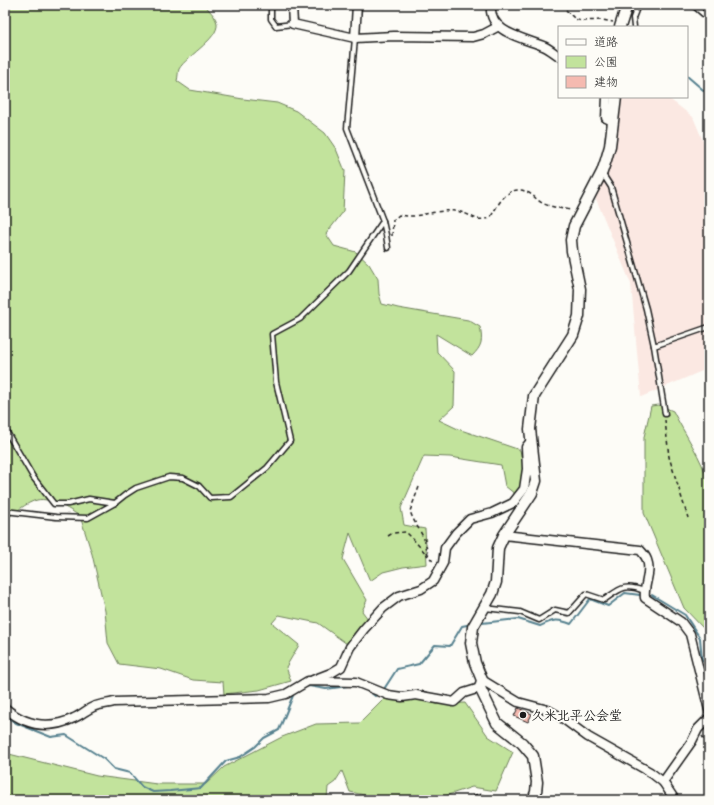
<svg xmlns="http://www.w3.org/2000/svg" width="714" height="805" font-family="'Patrick Hand','Klee One',sans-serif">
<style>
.built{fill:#fbe8e2}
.green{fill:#c2e39c;stroke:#6f805c}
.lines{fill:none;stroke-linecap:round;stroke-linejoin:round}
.stream{stroke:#56818f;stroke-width:2}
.building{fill:#f5bab0;stroke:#1c1c1c}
.service-casing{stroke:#1c1c1c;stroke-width:7}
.minor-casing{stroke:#1c1c1c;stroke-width:11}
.tertiary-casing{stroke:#1c1c1c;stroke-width:13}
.path{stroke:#1c1c1c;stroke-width:1.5;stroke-dasharray:4 3;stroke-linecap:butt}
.service{stroke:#fdfcf7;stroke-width:4}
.minor{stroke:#fdfcf7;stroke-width:8}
.tertiary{stroke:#fdfcf7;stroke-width:10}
.poi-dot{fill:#1c1c1c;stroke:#fdfcf7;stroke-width:1.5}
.labels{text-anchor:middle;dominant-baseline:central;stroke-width:4;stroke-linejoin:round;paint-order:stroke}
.poi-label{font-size:13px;font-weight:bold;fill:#1c1c1c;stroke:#fdfcf7;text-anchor:start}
</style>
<rect width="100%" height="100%" fill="#fdfcf7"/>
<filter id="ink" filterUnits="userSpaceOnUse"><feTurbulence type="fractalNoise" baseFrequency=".025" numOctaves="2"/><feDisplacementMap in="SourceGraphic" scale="8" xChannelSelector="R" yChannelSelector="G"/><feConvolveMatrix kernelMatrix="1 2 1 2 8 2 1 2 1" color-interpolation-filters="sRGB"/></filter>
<g filter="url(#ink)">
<!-- built -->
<polygon class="built" points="620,97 667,97 693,117 709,155 709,368 641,397 631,284 594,194 610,167"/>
<!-- green -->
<g class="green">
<path d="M 5,5 L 205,5 C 208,10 214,14 216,20 C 224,36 187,55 179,69 C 178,72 178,77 177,81 L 190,90 L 243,99 L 277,103 L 296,111 L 325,133 L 336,149 L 345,171 L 343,212 L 326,234 L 334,246 L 356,252 L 369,264 L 378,279 L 379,294 L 382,304 L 398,308 L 468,320 L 480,327 C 483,341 482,346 472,356 L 436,334 L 437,352 L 455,371 L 454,406 L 439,420 L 458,429 L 520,450 L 523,465 L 523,483 L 515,494 L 505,486 L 501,465 L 450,457 L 424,456 L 401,508 L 404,525 L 425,529 L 427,564 L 403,567 L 383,572 L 370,581 L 350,533 L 343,559 L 367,600 L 362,611 L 368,619 L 347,644 L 318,623 L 279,615 L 272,623 L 299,645 L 286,667 L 291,681 L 259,690 L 224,694 L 223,682 L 193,680 L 161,669 L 119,664 L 108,643 L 105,611 L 92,554 L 80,516 C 68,509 51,497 37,500 C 27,502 13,514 5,520 Z"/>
<path d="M 659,405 L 673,411 C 685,435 702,458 709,484 L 709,630 L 704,629 L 684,608 L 644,513 L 644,437 L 651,406 Z"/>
<polygon points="384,699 416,699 437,704 465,703 488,736 513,752 496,791 472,787 433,800 388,800 350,792 342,771 335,782 328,787 327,798 314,800 5,800 5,753 97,776 157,784 206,784 224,767 282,737 316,724 360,723"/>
</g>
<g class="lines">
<!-- stream -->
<g class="stream">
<polyline points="687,76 709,95"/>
<polyline points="652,595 685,615 700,638 702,660 709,662"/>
<path d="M 482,623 L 518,619 L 540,626 C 553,620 557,618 571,624 L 590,599 L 608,606 L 625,593 L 640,595"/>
<polyline points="305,687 309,686 326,689 348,686"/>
<polyline points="384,689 397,669 419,664 435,645 450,646 462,626 467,625"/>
<polyline points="369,691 375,696"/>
<polyline points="5,716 16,723 51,737 66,735 104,759 114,769 130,773 142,787 153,792 170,791 201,788 226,761 240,757 255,747 264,738 279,730 294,693"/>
</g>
</g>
<!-- building -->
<polygon class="building" points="518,708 532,714 528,722 514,716"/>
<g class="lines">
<defs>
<g id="service">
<polyline points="271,5 271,19 276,26 293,24"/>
<polyline points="693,5 709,19"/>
<polyline points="634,27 633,18 638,5"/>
<polyline points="355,38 347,128 383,221 386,235 388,248"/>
<polyline points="602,173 611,187 646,309 654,346 709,327"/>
<polyline points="654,346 665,414"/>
<polyline points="5,429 33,477 54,504 68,504 89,499 115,503"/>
<polyline points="5,511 56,517 88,518 115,503 125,495 136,488 169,477 183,478 199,486 210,498 231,497 267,468 290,441 276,382 272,334 300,319 349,271 383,221"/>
<path d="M 485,608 L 520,612 L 539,620 L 555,610 L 569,613 L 586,594 L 604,600 C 620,589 624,583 644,591"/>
</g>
<g id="minor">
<polyline points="292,5 293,24 355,38 394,36 473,37 484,34 499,26"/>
<path d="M 491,5 C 488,33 524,38 543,46 C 549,48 554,53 559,56"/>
<polyline points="355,38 357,5"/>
<polyline points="607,97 606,118 613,121"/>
<path d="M 504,535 L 640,550 C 643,553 646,557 647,560 C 652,573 643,585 645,598 L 681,622 L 690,634 L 709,710"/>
<polyline points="313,680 331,673 341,667 350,647 364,629 383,608 399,596 421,589 433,581 443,563 445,548 456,533 470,519 492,513 513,503 524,489 527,469 526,447 531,441"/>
<polyline points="482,680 518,702 548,710 561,717 588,737 650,772 663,782 675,800"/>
<path d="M 5,708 C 26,726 49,730 74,718 C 81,715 86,710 93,707 C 99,704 108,704 114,702 L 269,698 L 286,694 L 308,681 L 356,682 L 388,695 L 402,697 L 416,695 L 454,702 L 464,693 L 480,688"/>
<polyline points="663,782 692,741 698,729 709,718"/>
</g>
<g id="tertiary">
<polyline points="620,27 627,5"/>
<polyline points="533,800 536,792 537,782 533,756 522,743 497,723 480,688 482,680 475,663 471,643 473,627 492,594 496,582 498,548 504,535 532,493 536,481 530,429 534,396 573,335 579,316 580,289 572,251 571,240 574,226 602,172 606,160 610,146 616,97"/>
</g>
</defs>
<!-- service casing -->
<use href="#service" class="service-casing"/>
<!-- minor casing -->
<use href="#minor" class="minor-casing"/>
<!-- tertiary casing -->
<use href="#tertiary" class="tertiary-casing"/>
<!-- path -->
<g class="path">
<polyline points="561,5 575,19 581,21 602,20 613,22"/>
<path d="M 392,236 L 393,220 L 399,215 C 404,216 409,216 414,216 C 430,214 448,207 464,213 C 476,218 476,221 490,218 C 499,203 509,182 529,193 C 534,196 537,200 542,203 C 550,207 563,209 572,210"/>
<polyline points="665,420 669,457 688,518"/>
<path d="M 419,487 L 410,511 C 413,521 419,528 423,537 C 429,548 424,554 435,563"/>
<polyline points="388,536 393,533 406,532 412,538 428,556"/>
<polyline points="702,736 709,747"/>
<polyline points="460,800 479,794 500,800"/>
</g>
<!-- service -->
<use href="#service" class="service"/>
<!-- minor -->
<use href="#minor" class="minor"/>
<!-- tertiary -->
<use href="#tertiary" class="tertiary"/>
</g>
</g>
<!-- markers -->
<circle class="poi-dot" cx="523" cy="715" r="4"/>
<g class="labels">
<!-- poi labels -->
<g class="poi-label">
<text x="531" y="715">久米北平公会堂</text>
</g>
</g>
<!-- margin -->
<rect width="714" height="805" fill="none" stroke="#fdfcf7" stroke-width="20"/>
<rect x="10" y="10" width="694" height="785" fill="none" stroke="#1c1c1c" stroke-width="1.5" filter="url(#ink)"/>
<!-- legend -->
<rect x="558" y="26" width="130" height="72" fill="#fdfcf7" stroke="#a3a29f"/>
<rect x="566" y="39" width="20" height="6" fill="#fdfcf7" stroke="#a3a29f"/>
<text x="594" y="46" font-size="12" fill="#1c1c1c">道路</text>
<rect x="566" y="56" width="20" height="12" fill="#c2e39c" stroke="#a3a29f"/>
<text x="594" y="66" font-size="12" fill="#1c1c1c">公園</text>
<rect x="566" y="76" width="20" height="12" fill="#f5bab0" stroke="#a3a29f"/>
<text x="594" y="86" font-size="12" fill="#1c1c1c">建物</text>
</svg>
